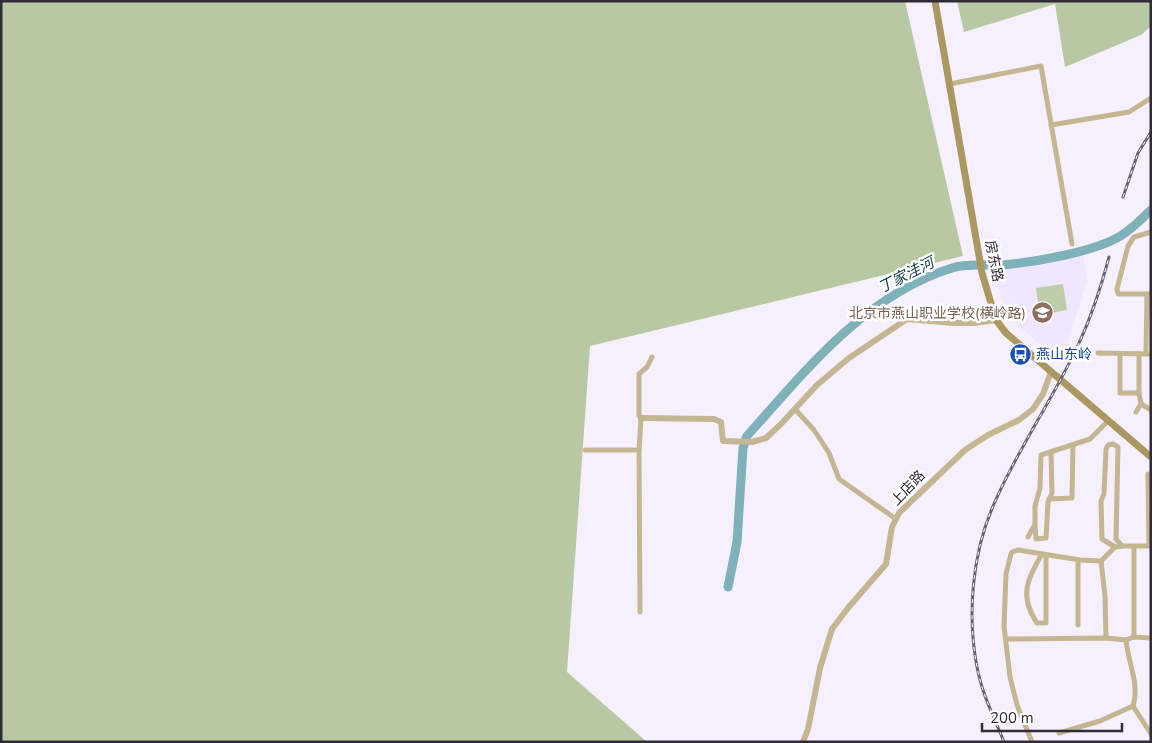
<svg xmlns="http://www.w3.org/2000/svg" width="1152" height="743" font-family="'Nunito Sans','Noto Sans SC',sans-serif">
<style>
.built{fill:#f1e6ff}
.green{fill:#bdcdaa}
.forest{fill:#b7c8a3}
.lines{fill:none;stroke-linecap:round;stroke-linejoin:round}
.river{stroke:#7eb1b9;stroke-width:9}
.minor{stroke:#c3b691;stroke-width:5}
.tertiary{stroke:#c3b691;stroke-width:6}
.secondary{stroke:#ab9760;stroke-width:7}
.rail-casing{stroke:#6a6471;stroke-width:3}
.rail{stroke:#fff;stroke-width:1;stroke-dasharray:4;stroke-linecap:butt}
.labels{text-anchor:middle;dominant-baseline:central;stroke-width:5;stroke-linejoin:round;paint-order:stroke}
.street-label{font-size:14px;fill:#312b38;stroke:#fff}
.education-label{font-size:14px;fill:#785e54;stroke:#fff;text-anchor:end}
.transit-label{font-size:14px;fill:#164399;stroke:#fff;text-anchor:start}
.water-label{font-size:15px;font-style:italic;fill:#134249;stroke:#fff}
</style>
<rect width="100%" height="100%" fill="#f6f0fe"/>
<!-- built -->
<polygon class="built" points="1083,255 1087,280 1067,346 1067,356 1063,365 1013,321 1003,305 993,270"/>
<!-- green -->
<polygon class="green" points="1063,284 1067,310 1040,315 1036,288"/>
<!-- forest -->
<g class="forest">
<polygon points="1,1 905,1 963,256 590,346 567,672 647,742 1,742"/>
<polygon points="957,1 1151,1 1151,26 1141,35 1065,67 1055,4 964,32"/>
</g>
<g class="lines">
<!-- river -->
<path class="river" d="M 728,587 L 737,542 L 743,448 L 747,436 C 806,370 865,295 952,268 C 967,263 986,266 1002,265 C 1034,262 1096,252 1122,235 C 1133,228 1142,219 1151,210"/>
<!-- minor -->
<g class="minor">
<polyline points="950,84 1041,66 1072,244"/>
<polyline points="1051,125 1129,112 1151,98"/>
<polyline points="1151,232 1134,237 1128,246 1117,289 1118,294 1151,294"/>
<polyline points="1098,353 1151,354"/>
<polyline points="1120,354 1120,393 1139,393 1141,404"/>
<polyline points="1146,354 1147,294"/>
<polyline points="1139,393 1139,354"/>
<polyline points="795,409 814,430 829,453 839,479 896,519"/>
<polyline points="1136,412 1141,404 1151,410"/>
<polyline points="585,450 639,450"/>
<polyline points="1148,474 1149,546"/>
<polyline points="1049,499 1072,498 1073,445"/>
<polyline points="1035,525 1036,539 1046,538 1048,502 1052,493 1051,452"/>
<polyline points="1028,537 1035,524 1035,506 1040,488 1041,455 1090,439 1108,421"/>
<polyline points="1115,547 1102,539 1101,501 1104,494 1106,449 1108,445 1113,444 1118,447 1116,539 1122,546"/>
<path d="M 1042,554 C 1027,579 1019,596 1037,623 L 1046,623 L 1046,555"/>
<polyline points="1078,560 1078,625"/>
<polyline points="1101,561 1105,596 1106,638"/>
<polyline points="640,612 639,450 641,418 639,416 639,374 647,367 652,357"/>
<polyline points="1134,637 1134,547"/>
<polyline points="1006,639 1106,638 1126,640 1134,637 1151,638"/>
<polyline points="1133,706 1151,734"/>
<path d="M 1059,733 L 1100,721 L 1133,706 C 1140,684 1128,663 1126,640"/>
<polyline points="1032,742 1017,705 1010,677 1004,626 1006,574 1011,554 1012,552 1018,550 1080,560 1101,561 1115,547 1123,546 1151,546"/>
</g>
<!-- tertiary -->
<g class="tertiary">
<polyline points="641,418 714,419 721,422 723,441 752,442 766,438 780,425 817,385 849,358 907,319 954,323 974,323 996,320"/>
<polyline points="803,742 808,729 820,668 832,629 848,608 886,564 892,527 899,513 965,450 988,435 1019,420 1033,409 1043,394 1051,372"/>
</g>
<!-- secondary -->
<polyline class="secondary" points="935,1 982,273 996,320 1006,333 1151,457"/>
<defs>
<g id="rail">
<polyline points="1123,197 1138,153 1151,132"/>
<path d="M 1004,742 C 994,717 982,694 977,667 C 967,615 972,553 994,504 C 1018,448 1054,398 1079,343 C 1092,315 1101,287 1109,257"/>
</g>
</defs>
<!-- rail casing -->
<use href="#rail" class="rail-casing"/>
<!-- rail -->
<use href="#rail" class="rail"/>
</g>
<!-- icons -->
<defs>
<symbol id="school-disc" viewBox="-11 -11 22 22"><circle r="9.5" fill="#8d6e63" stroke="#fff"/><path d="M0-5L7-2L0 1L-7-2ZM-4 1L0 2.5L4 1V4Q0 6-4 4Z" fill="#fff"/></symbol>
<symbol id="bus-disc" viewBox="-11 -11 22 22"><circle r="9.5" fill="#1a4fb4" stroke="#fff"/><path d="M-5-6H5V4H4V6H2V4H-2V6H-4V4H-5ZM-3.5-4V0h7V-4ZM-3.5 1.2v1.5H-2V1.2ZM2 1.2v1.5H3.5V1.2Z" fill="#fff"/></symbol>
</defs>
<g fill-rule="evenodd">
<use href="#school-disc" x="1030" y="300" width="25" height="25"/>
<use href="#bus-disc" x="1008" y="342" width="25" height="25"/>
</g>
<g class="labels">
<!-- street labels -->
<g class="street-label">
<text transform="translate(994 261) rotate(79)">房东路</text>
<text transform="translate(908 488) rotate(-46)">上店路</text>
</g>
<!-- education labels -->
<g class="education-label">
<text x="1026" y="313">北京市燕山职业学校(横岭路)</text>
</g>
<!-- transit labels -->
<g class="transit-label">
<text x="1036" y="354">燕山东岭</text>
</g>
<!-- water labels -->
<g class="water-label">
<text transform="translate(906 275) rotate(-27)">丁家洼河</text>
</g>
</g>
<!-- border -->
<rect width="1152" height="743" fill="none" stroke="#312b38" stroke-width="5"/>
<!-- scale -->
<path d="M982 723v8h140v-8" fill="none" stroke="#312b38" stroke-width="2.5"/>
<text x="990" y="723" font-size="15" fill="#312b38" stroke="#ffffff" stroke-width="4" paint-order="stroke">200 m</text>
</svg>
